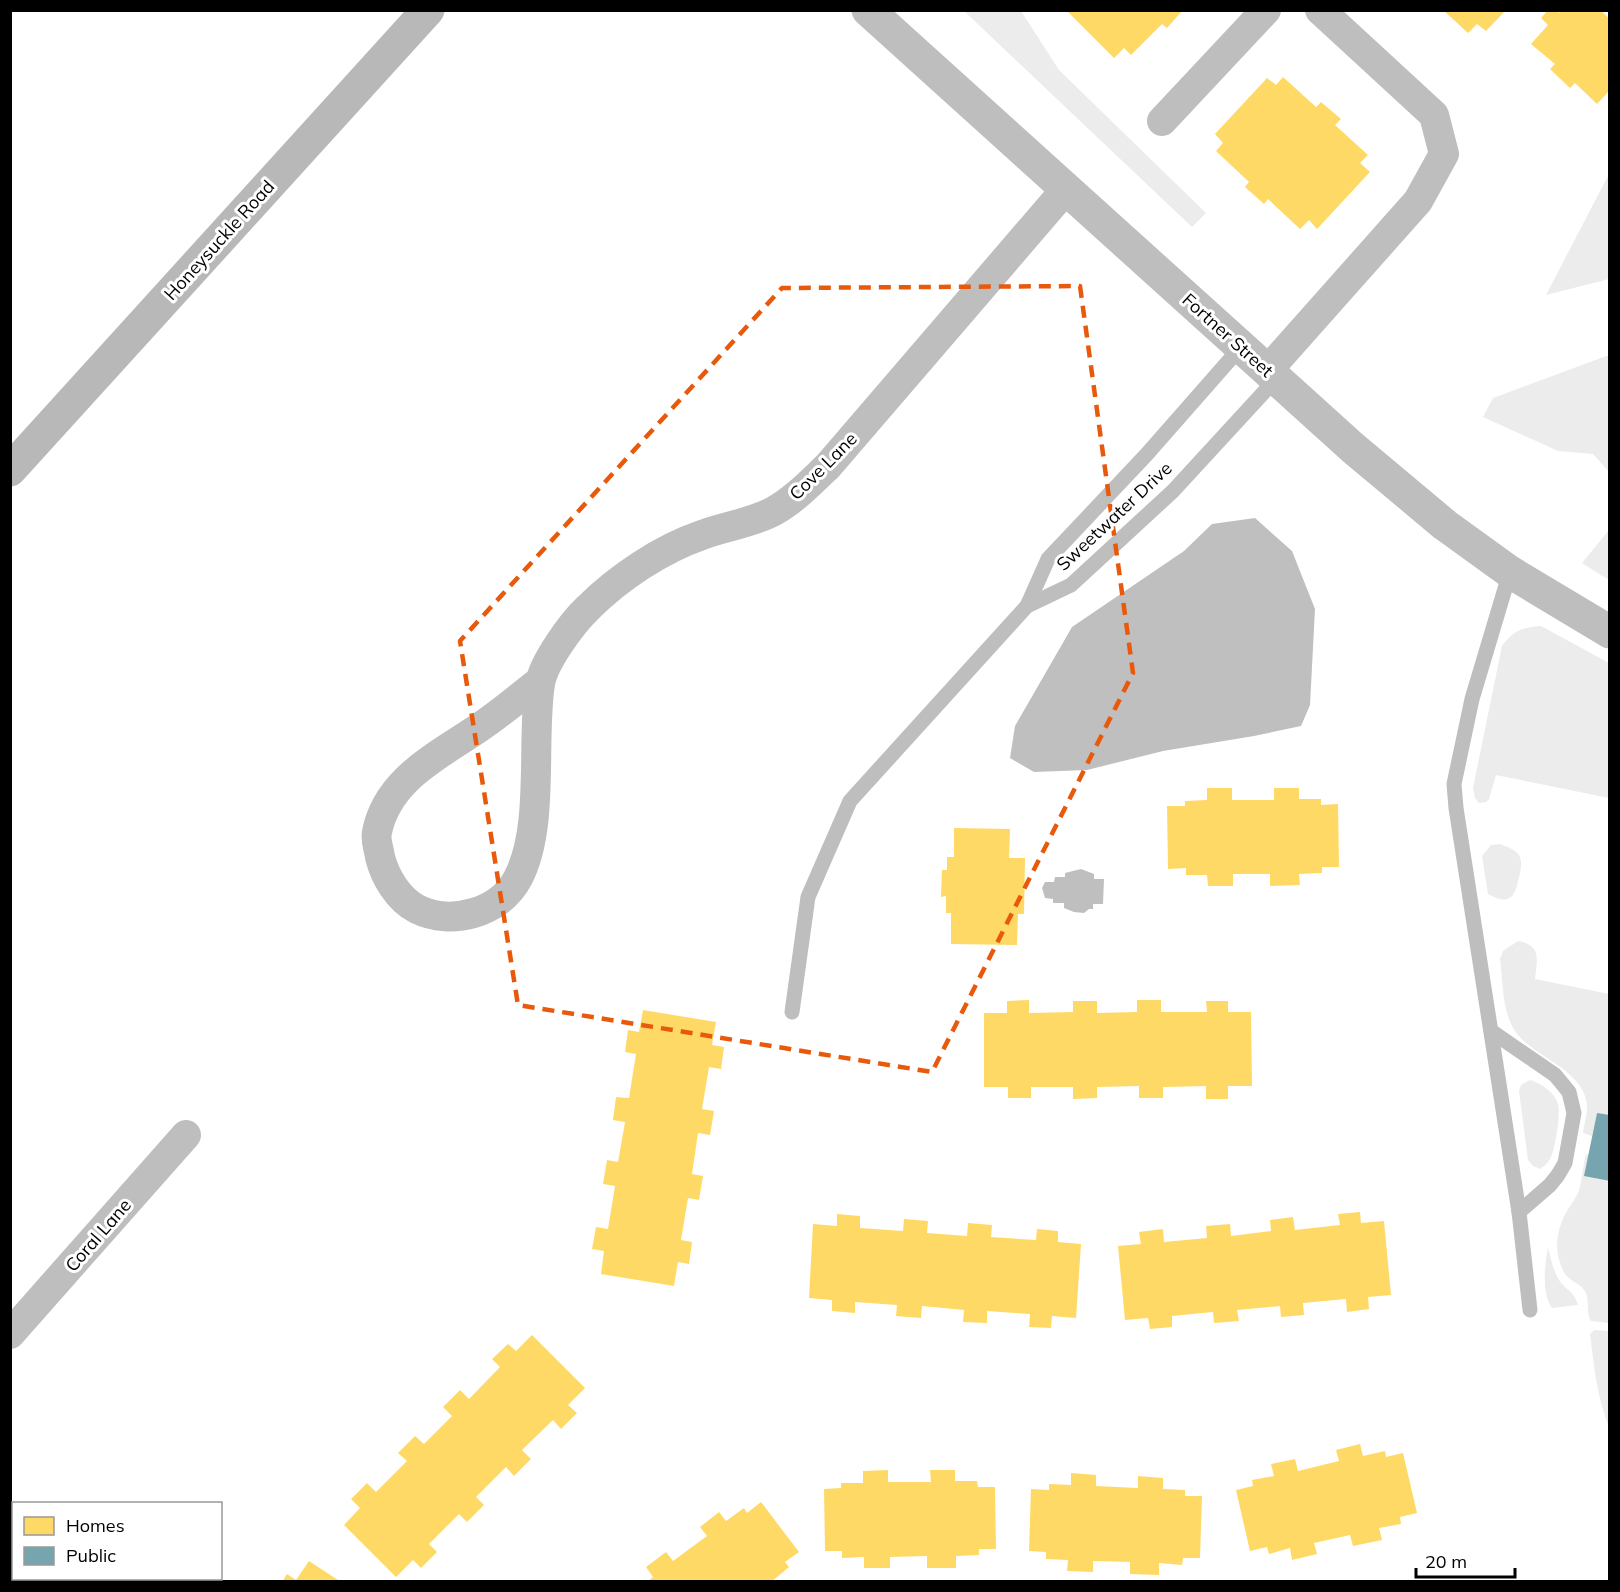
<svg xmlns="http://www.w3.org/2000/svg" width="1620" height="1592" font-family="Mulish,sans-serif">
<style>
.green{fill:#ececec}
.water{fill:#bfbfbf}
.homes{fill:#ffd966}
.public{fill:#76a5af}
.lines{fill:none;stroke-linecap:round;stroke-linejoin:round}
.service{stroke:#bebebe;stroke-width:15}
.minor{stroke:#bebebe;stroke-width:30}
.tertiary{stroke:#bebebe;stroke-width:33}
.secondary{stroke:#b8b8b8;stroke-width:33}
.marked{fill:none;stroke:#e8590c;stroke-width:4.5;stroke-dasharray:12 8;stroke-linejoin:round}
.labels{text-anchor:middle;dominant-baseline:central;stroke-width:6;stroke-linejoin:round;paint-order:stroke}
.street-label{font-size:18px;fill:#000;stroke:#fff}
</style>
<rect width="100%" height="100%" fill="#fff"/>
<!-- green -->
<g class="green">
<polygon points="964,11 1021,11 1059,70 1206,213 1192,227"/>
<polygon points="1609,174 1609,279 1546,295"/>
<polygon points="1609,355 1609,472 1593,454 1558,451 1483,417 1493,398"/>
<polygon points="1609,530 1609,580 1582,563"/>
<path d="M 1541,626 L 1609,663 L 1609,798 L 1496,775 L 1489,799 L 1486,802 L 1479,803 L 1475,798 L 1473,788 L 1502,646 C 1513,631 1523,627 1541,626 Z"/>
<path d="M 1500,844 C 1507,847 1517,850 1520,857 C 1522,863 1521,870 1519,877 C 1515,898 1509,906 1488,894 L 1482,856 L 1491,845 Z"/>
<path d="M 1518,941 C 1542,945 1537,960 1535,979 L 1609,994 L 1609,1115 L 1597,1113 L 1592,1136 L 1583,1133 C 1584,1125 1587,1115 1587,1106 C 1585,1069 1532,1057 1515,1031 C 1502,1012 1503,982 1500,959 L 1503,951 Z"/>
<path d="M 1530,1080 C 1541,1083 1555,1093 1558,1104 C 1561,1115 1555,1149 1550,1159 C 1548,1163 1544,1166 1540,1169 L 1533,1166 L 1528,1160 L 1519,1091 L 1521,1085 Z"/>
<path d="M 1586,1154 L 1588,1155 L 1609,1181 L 1609,1323 L 1591,1321 C 1585,1312 1591,1299 1584,1290 C 1579,1282 1568,1281 1564,1272 C 1553,1252 1556,1230 1567,1211 C 1571,1204 1576,1198 1579,1191 C 1582,1179 1583,1166 1586,1154 Z"/>
<path d="M 1548,1247 C 1551,1259 1553,1272 1561,1283 C 1569,1292 1574,1292 1578,1305 L 1552,1308 C 1541,1292 1545,1266 1548,1247 Z"/>
<path d="M 1594,1330 L 1609,1331 L 1609,1427 C 1597,1397 1594,1366 1590,1334 Z"/>
</g>
<!-- water -->
<g class="water">
<polygon points="1255,518 1292,551 1315,609 1310,705 1301,726 1254,736 1163,751 1087,770 1034,772 1010,758 1015,726 1072,627 1184,551 1212,524"/>
<polygon points="1081,869 1094,874 1094,879 1104,879 1103,904 1093,904 1093,909 1089,909 1084,913 1074,912 1064,908 1064,903 1053,903 1053,899 1045,898 1042,888 1045,882 1054,882 1055,877 1065,877 1065,873"/>
</g>
<!-- homes -->
<g class="homes">
<polygon points="1066,10 1183,10 1167,28 1162,24 1131,55 1124,48 1114,58"/>
<polygon points="1443,10 1506,10 1486,31 1477,24 1468,33"/>
<polygon points="1548,10 1557,10 1559,13 1562,10 1600,10 1610,19 1610,90 1597,104 1575,83 1570,88 1550,69 1555,64 1531,44 1548,25 1541,18"/>
<polygon points="1283,77 1316,107 1321,102 1341,119 1335,125 1368,155 1360,163 1370,172 1317,229 1309,220 1300,229 1268,199 1264,204 1245,187 1249,182 1216,151 1223,143 1215,134 1267,78 1276,85"/>
<polygon points="1207,788 1232,788 1232,800 1274,800 1274,788 1299,788 1299,799 1321,799 1321,805 1338,804 1339,867 1322,867 1322,873 1299,874 1300,885 1270,886 1270,874 1233,874 1233,886 1208,886 1207,875 1186,875 1186,868 1168,869 1167,806 1185,806 1185,801 1207,800"/>
<polygon points="954,828 1010,829 1009,858 1025,858 1024,914 1018,914 1017,945 951,944 951,913 946,913 946,896 941,897 942,870 947,870 947,857 954,857"/>
<polygon points="1029,1000 1029,1013 1073,1012 1073,1001 1097,1001 1097,1013 1137,1012 1137,1000 1161,1000 1161,1012 1207,1012 1206,1001 1228,1001 1228,1012 1251,1012 1252,1086 1228,1086 1228,1099 1206,1099 1206,1086 1163,1087 1163,1098 1139,1098 1139,1086 1097,1087 1097,1098 1073,1099 1073,1087 1031,1087 1031,1098 1008,1098 1008,1087 984,1087 984,1013 1007,1013 1007,1001"/>
<polygon points="643,1010 716,1022 712,1045 724,1047 721,1069 709,1067 702,1109 714,1111 710,1135 698,1133 692,1174 703,1176 699,1200 688,1198 681,1240 692,1242 689,1264 678,1262 674,1286 601,1274 604,1251 592,1249 596,1227 608,1229 615,1186 603,1184 607,1160 618,1162 625,1122 613,1120 616,1097 629,1098 636,1054 625,1052 628,1030 639,1032"/>
<polygon points="1360,1212 1361,1223 1384,1221 1391,1295 1368,1297 1369,1309 1347,1312 1346,1299 1303,1303 1304,1315 1281,1317 1280,1306 1237,1310 1239,1321 1214,1323 1213,1312 1172,1316 1172,1327 1150,1329 1148,1318 1125,1320 1118,1246 1141,1244 1139,1232 1163,1229 1164,1242 1207,1238 1206,1226 1230,1224 1231,1236 1271,1231 1270,1220 1293,1217 1295,1230 1340,1225 1338,1214"/>
<polygon points="837,1214 860,1216 860,1228 903,1231 904,1219 928,1221 927,1233 967,1236 968,1223 992,1225 991,1237 1036,1240 1037,1229 1058,1231 1058,1242 1081,1244 1076,1318 1052,1316 1051,1328 1029,1327 1030,1314 987,1311 987,1323 963,1322 964,1310 922,1306 921,1318 896,1316 897,1305 855,1302 855,1313 832,1311 832,1300 809,1298 813,1224 837,1226"/>
<polygon points="532,1335 585,1388 568,1405 577,1413 561,1429 553,1420 522,1450 531,1459 514,1476 506,1467 476,1497 484,1505 467,1522 459,1514 429,1544 437,1552 421,1568 413,1560 396,1577 344,1525 360,1508 351,1499 367,1483 376,1492 407,1461 398,1453 415,1436 424,1444 452,1416 443,1407 460,1390 469,1399 500,1367 492,1359 508,1344 516,1351"/>
<polygon points="1360,1444 1363,1456 1385,1451 1386,1457 1403,1453 1417,1513 1400,1517 1401,1524 1379,1528 1382,1540 1353,1546 1350,1535 1314,1543 1317,1554 1292,1560 1290,1548 1269,1554 1267,1547 1250,1551 1236,1490 1253,1486 1252,1480 1274,1476 1271,1464 1295,1459 1298,1471 1339,1461 1336,1450"/>
<polygon points="888,1470 888,1482 931,1482 930,1470 955,1470 955,1481 977,1481 978,1487 995,1487 996,1549 979,1549 979,1555 956,1556 956,1568 927,1568 927,1556 890,1557 890,1568 864,1568 864,1557 842,1558 842,1551 825,1551 824,1489 841,1488 841,1483 863,1483 863,1471"/>
<polygon points="1071,1473 1096,1475 1096,1486 1138,1488 1138,1476 1163,1478 1163,1489 1185,1490 1185,1496 1202,1496 1200,1558 1183,1558 1182,1565 1159,1563 1159,1575 1130,1574 1130,1562 1093,1561 1093,1572 1067,1571 1068,1560 1046,1559 1046,1552 1029,1551 1031,1489 1049,1490 1049,1484 1071,1485"/>
<polygon points="761,1502 799,1552 785,1562 789,1567 771,1582 647,1582 653,1577 646,1567 666,1552 673,1561 707,1536 700,1527 719,1512 726,1521 744,1508 747,1513"/>
<polygon points="309,1561 341,1582 282,1582 287,1574 296,1580"/>
</g>
<!-- public -->
<polygon class="public" points="1597,1113 1610,1115 1610,1181 1584,1176"/>
<g class="lines">
<!-- service -->
<g class="service">
<polyline points="1510,572 1472,699 1454,784 1456,808 1519,1212 1530,1310"/>
<polyline points="1027,606 1071,585 1173,491 1276,379"/>
<polyline points="792,1012 808,897 850,801 1027,606 1048,559 1147,454 1241,347"/>
<polyline points="1491,1031 1555,1075 1569,1092 1574,1113 1565,1163 1558,1175 1550,1185 1519,1212"/>
</g>
<!-- minor -->
<g class="minor">
<polyline points="1162,121 1266,10"/>
<polyline points="1267,371 1418,201 1444,154 1434,115 1320,10"/>
<path d="M 540,681 C 517,699 495,718 471,733 C 432,759 387,782 377,832 C 375,840 379,849 380,857 C 385,877 398,899 417,909 C 451,926 500,913 518,878 C 545,827 531,741 540,684 C 543,663 572,623 588,608 C 618,578 661,549 702,535 C 723,527 755,522 774,511 C 794,500 811,482 828,466 L 1066,189"/>
<polyline points="10,1334 186,1135"/>
</g>
<!-- tertiary -->
<polyline class="tertiary" points="868,10 1353,448 1445,525 1510,572 1610,632"/>
<!-- secondary -->
<polyline class="secondary" points="10,470 428,10"/>
</g>
<!-- marked area -->
<path class="marked" d="M 1080,286 L 1133,673 L 932,1072 L 518,1005 L 460,641 L 782,288 Z"/>
<g class="labels">
<!-- street labels -->
<g class="street-label">
<text transform="translate(219 240) rotate(-48)">Honeysuckle Road</text>
<text transform="translate(1228 335) rotate(42)">Fortner Street</text>
<text transform="translate(823 466) rotate(-45)">Cove Lane</text>
<text transform="translate(1114 516) rotate(-43)">Sweetwater Drive</text>
<text transform="translate(98 1235) rotate(-49)">Coral Lane</text>
</g>
</g>
<!-- border -->
<rect width="1620" height="1592" fill="none" stroke="#000000" stroke-width="24"/>
<!-- legend -->
<rect x="12" y="1502" width="210" height="78" fill="#ffffff" stroke="#999999" stroke-width="1.5"/>
<rect x="24" y="1517" width="30" height="18" fill="#ffd966" stroke="#999999" stroke-width="1.5"/>
<text x="66" y="1532" font-size="18" fill="#000000">Homes</text>
<rect x="24" y="1547" width="30" height="18" fill="#76a5af" stroke="#999999" stroke-width="1.5"/>
<text x="66" y="1562" font-size="18" fill="#000000">Public</text>
<!-- scale -->
<path d="M1416 1568v9h99v-9" fill="none" stroke="#000000" stroke-width="3"/>
<text x="1425" y="1568" font-size="18" fill="#000000" stroke="#ffffff" stroke-width="4.5" paint-order="stroke">20 m</text>
</svg>
